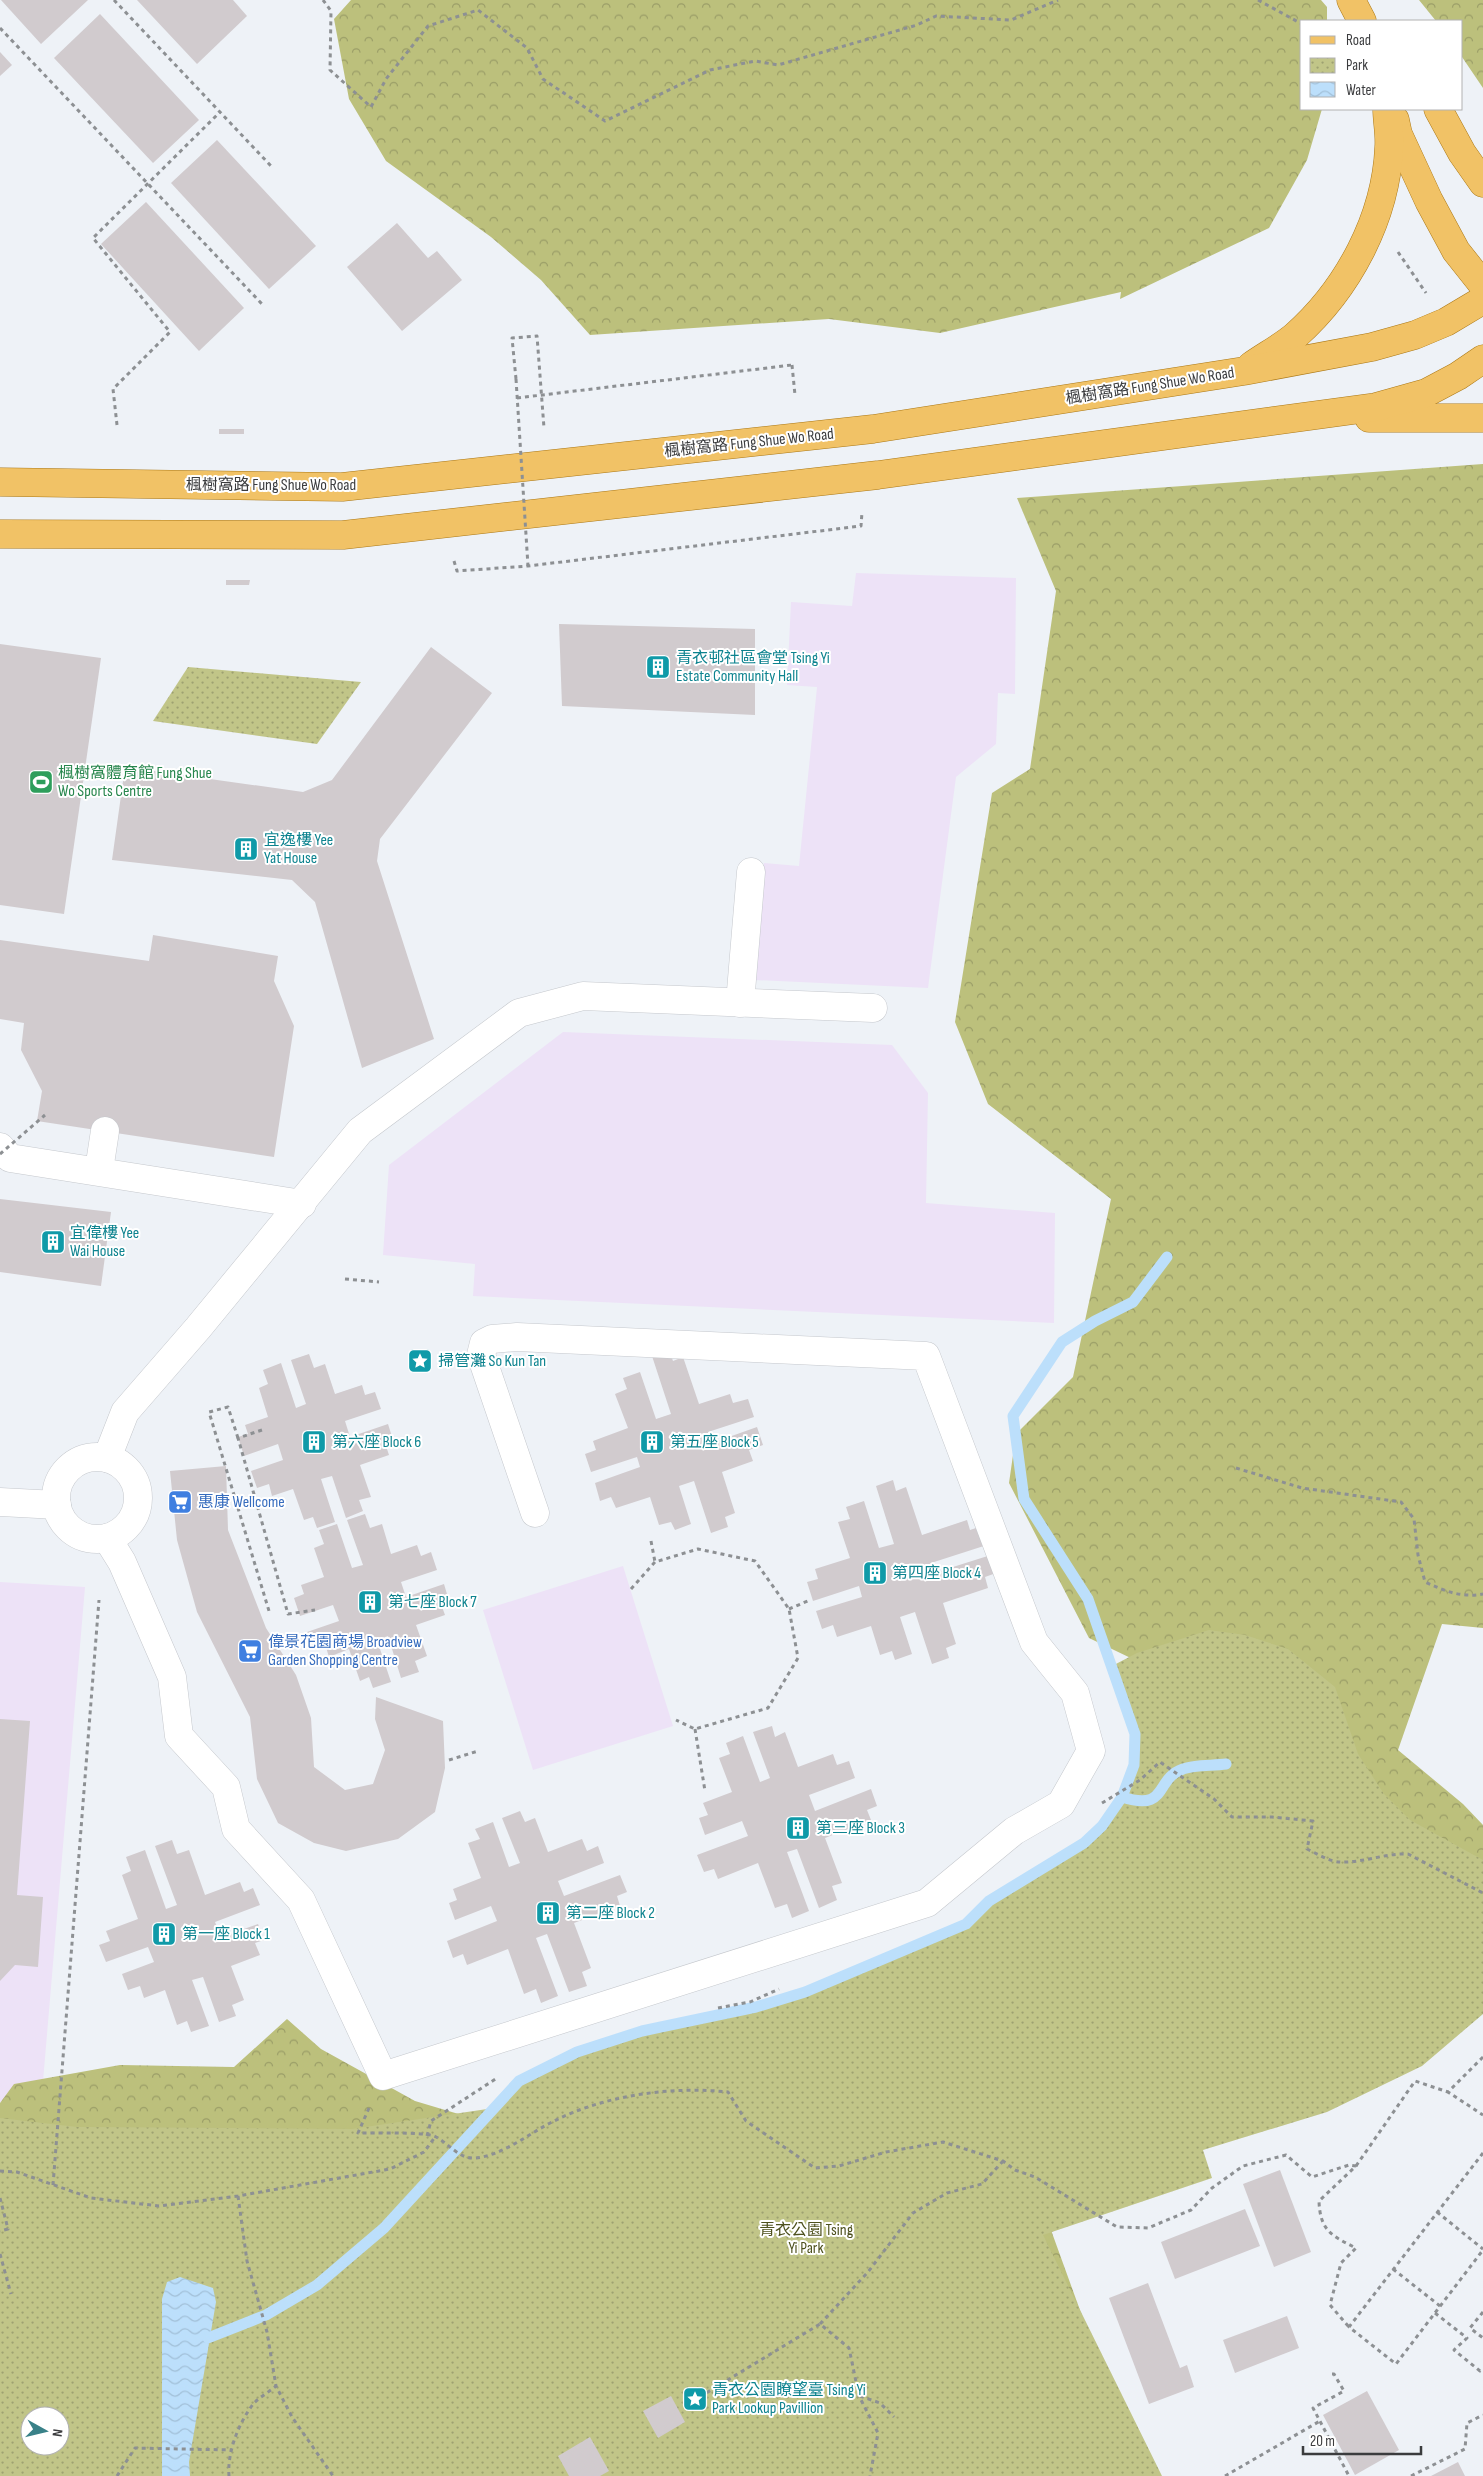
<svg xmlns="http://www.w3.org/2000/svg" width="1483" height="2476" font-family="'Sofia Sans Condensed','Noto Sans TC',sans-serif">
<style>
.education{fill:#ede2f7}
.forest{fill:url(#forest-crowns);fill-rule:evenodd}
.park{fill:url(#park-dots);fill-rule:evenodd}
.water{fill:url(#water-waves)}
.lines{fill:none;stroke-linecap:round;stroke-linejoin:round}
.stream{stroke:#bcdffb;stroke-width:11}
.building{fill:#d1cbce}
.minor-casing{stroke:#c5c8cd;stroke-width:29}
.major-casing{stroke:#ab7816;stroke-width:29}
.path{stroke:#8d9093;stroke-width:3;stroke-dasharray:4 4;stroke-linecap:butt}
.minor{stroke:#fff;stroke-width:28}
.major{stroke:#f1c266;stroke-width:28}
.path-bridge{stroke:#8d9093;stroke-width:3;stroke-dasharray:4 4;stroke-linecap:butt}
.labels{text-anchor:middle;dominant-baseline:central;stroke-width:4;stroke-linejoin:round;paint-order:stroke}
.street-label{font-size:16px;fill:#3b3c3e;stroke:#fff}
.culture-label{font-size:16px;fill:#0d838f;stroke:#fff;text-anchor:start}
.leisure-label{font-size:16px;fill:#27864d;stroke:#fff;text-anchor:start}
.shop-label{font-size:16px;fill:#366cbe;stroke:#fff;text-anchor:start}
.park-label{font-size:16px;fill:#4e511e;stroke:#fff}
</style>
<defs>
<pattern id="forest-crowns" width="20" height="18" patternUnits="userSpaceOnUse" patternTransform="scale(1.25)"><rect width="20" height="18" fill="#bcc07c"/><path d="M2 6a3 3 0 1 1 6 0M12 15a3 3 0 1 1 6 0" fill="none" stroke="#9a9d67"/></pattern>
<pattern id="park-dots" width="8" height="8" patternUnits="userSpaceOnUse" patternTransform="scale(1.25)"><rect width="8" height="8" fill="#c1c588"/><path d="M2 2h.1M6 6h.1" fill="none" stroke="#9ea171" stroke-width="1.8" stroke-linecap="round"/></pattern>
<pattern id="water-waves" width="16" height="10" patternUnits="userSpaceOnUse" patternTransform="scale(1.25)"><rect width="16" height="10" fill="#bcdffb"/><path d="M0 5q4-4 8 0t8 0" fill="none" stroke="#a2c0d8"/></pattern>
</defs>
<rect width="100%" height="100%" fill="#eef2f7"/>
<!-- education -->
<g class="education">
<polygon points="856,573 1016,578 1015,694 998,693 996,744 956,777 928,988 754,980 764,863 799,866 817,687 787,685 791,602 852,606"/>
<polygon points="563,1032 892,1045 928,1093 926,1203 1055,1213 1054,1323 473,1296 475,1264 383,1255 389,1165"/>
<polygon points="623,1566 673,1726 533,1770 483,1610"/>
<polygon points="0,1582 85,1587 41,2105 0,2102"/>
</g>
<!-- forest -->
<g class="forest">
<polygon points="351,0 1321,0 1327,7 1327,21 1302,21 1302,109 1322,109 1307,160 1269,228 1120,299 1121,292 940,333 829,319 590,335 541,280 491,237 386,161 349,99 334,19"/>
<polygon points="1419,0 1483,0 1483,88 1462,57 1462,21 1436,21"/>
<path d="M 1483,464 L 1483,1628 L 1442,1624 L 1398,1750 L 1463,1804 L 1483,1825 L 1483,1987 L 1047,2219 L 1140,2476 L 0,2476 L 0,2103 L 14,2084 L 120,2065 L 234,2067 L 287,2019 L 321,2049 L 415,2101 L 492,2124 L 787,2029 L 1140,1833 L 1139,1662 L 1089,1638 L 1009,1483 L 1016,1434 L 1073,1377 L 1111,1199 L 988,1104 L 955,1022 L 992,793 L 1030,769 L 1056,591 L 1017,498 ZM 30,2416 L 60,2416 L 60,2446 L 30,2446 Z"/>
</g>
<!-- park -->
<g class="park">
<polygon points="188,667 361,682 317,744 153,721"/>
<path d="M 1209,1630 L 1245,1635 L 1288,1649 L 1335,1687 L 1358,1754 L 1384,1794 L 1410,1820 L 1483,1860 L 1483,2014 L 1422,2066 L 1327,2112 L 1203,2150 L 1212,2178 L 1043,2235 L 1162,2476 L 0,2476 L 0,2118 L 77,2127 L 352,2129 L 494,2108 L 519,2081 L 577,2052 L 642,2031 L 756,2007 L 805,1992 L 966,1924 L 989,1901 L 1084,1843 L 1102,1826 L 1122,1797 L 1134,1765 L 1135,1734 L 1112,1666 L 1137,1653 ZM 30,2416 L 60,2416 L 60,2446 L 30,2446 Z"/>
</g>
<!-- water -->
<polygon class="water" points="180,2277 213,2288 216,2302 189,2462 190,2476 162,2476 162,2299 167,2282"/>
<g class="lines">
<!-- stream -->
<g class="stream">
<polyline points="1122,1797 1134,1765 1135,1734 1088,1599 1024,1499 1013,1416 1062,1342 1095,1321 1133,1302 1167,1257"/>
<path d="M 208,2338 L 266,2315 L 317,2285 L 384,2228 L 519,2081 L 577,2052 L 642,2031 L 756,2007 L 805,1992 L 966,1924 L 989,1901 L 1084,1843 L 1102,1826 L 1122,1797 C 1169,1812 1154,1779 1183,1769 C 1195,1764 1213,1766 1226,1764"/>
</g>
</g>
<!-- building -->
<g class="building">
<polygon points="1,0 88,0 41,44"/>
<polygon points="137,0 233,0 247,16 197,64"/>
<polygon points="100,14 199,120 153,163 54,58"/>
<polygon points="0,52 12,65 0,76"/>
<polygon points="217,140 316,246 269,289 171,183"/>
<polygon points="146,202 244,308 199,351 101,244"/>
<polygon points="397,223 428,258 437,251 462,280 402,331 347,267"/>
<rect x="219" y="429" width="25" height="5"/>
<polygon points="226,580 250,580 249,585 226,585"/>
<polygon points="559,624 755,629 755,715 562,706"/>
<polygon points="0,644 101,658 64,914 0,905"/>
<polygon points="431,647 492,693 380,839 377,861 434,1039 362,1068 315,902 292,880 112,860 125,767 303,792 332,780"/>
<polygon points="153,935 278,956 274,981 294,1026 274,1157 37,1121 42,1091 21,1050 24,1023 0,1019 0,940 149,961"/>
<polygon points="0,1199 111,1212 101,1286 0,1272"/>
<polygon points="669,1350 673,1361 683,1357 699,1404 730,1394 733,1403 748,1399 754,1417 708,1432 712,1443 757,1427 763,1445 749,1450 753,1461 722,1472 735,1513 725,1517 728,1527 711,1533 694,1481 679,1486 691,1524 675,1530 671,1522 659,1525 650,1497 616,1508 611,1497 600,1501 595,1483 640,1467 637,1457 591,1472 585,1454 596,1450 593,1441 628,1428 615,1394 627,1389 623,1378 640,1372 656,1419 671,1414 652,1356"/>
<polygon points="309,1354 314,1368 325,1364 335,1394 362,1385 365,1395 375,1392 381,1409 345,1421 350,1437 388,1424 393,1440 385,1443 389,1455 360,1465 371,1497 359,1500 363,1511 346,1518 332,1476 321,1479 335,1522 317,1528 313,1517 304,1520 293,1489 272,1496 269,1484 257,1488 251,1471 283,1460 278,1444 244,1456 238,1437 248,1434 245,1425 268,1417 259,1388 268,1384 263,1370 281,1363 296,1408 306,1404 291,1360"/>
<polygon points="226,1466 228,1530 266,1628 296,1675 311,1718 314,1767 345,1790 373,1784 385,1750 375,1719 376,1697 443,1721 445,1768 435,1812 398,1839 346,1851 314,1843 278,1823 257,1779 250,1717 197,1612 177,1540 170,1471"/>
<polygon points="893,1480 896,1491 906,1487 922,1535 967,1520 970,1530 985,1525 990,1544 931,1563 934,1573 994,1554 999,1572 985,1577 988,1588 943,1603 956,1644 946,1648 949,1658 932,1664 915,1612 900,1617 912,1654 895,1660 892,1651 880,1655 871,1626 837,1637 833,1625 822,1629 816,1611 862,1597 859,1586 813,1601 807,1582 818,1579 815,1569 850,1558 838,1522 850,1519 846,1507 864,1501 879,1548 894,1544 876,1486"/>
<polygon points="365,1514 370,1528 382,1524 391,1554 417,1545 421,1556 431,1552 437,1570 401,1582 406,1597 444,1584 449,1601 441,1604 445,1615 416,1625 427,1656 415,1661 419,1672 401,1678 388,1636 377,1640 391,1682 373,1688 369,1677 360,1681 349,1649 329,1657 325,1644 313,1648 307,1632 339,1621 333,1605 300,1616 294,1598 304,1594 301,1585 324,1577 314,1548 324,1544 319,1530 337,1524 352,1568 363,1565 347,1520"/>
<polygon points="0,1719 30,1721 17,1895 43,1897 38,1967 15,1965 0,1981"/>
<polygon points="772,1726 775,1737 785,1732 798,1767 833,1754 837,1765 849,1761 855,1778 809,1795 815,1811 871,1789 877,1806 867,1810 871,1820 825,1838 842,1883 832,1886 837,1900 819,1908 797,1849 787,1852 809,1911 792,1918 787,1904 775,1908 758,1863 718,1879 714,1869 704,1872 697,1855 748,1836 742,1821 705,1835 699,1818 708,1815 703,1803 732,1792 719,1758 730,1754 726,1743 743,1736 760,1782 770,1778 753,1732"/>
<polygon points="520,1811 525,1822 535,1818 548,1852 582,1839 587,1851 598,1846 604,1863 558,1881 564,1896 620,1875 627,1892 617,1896 620,1906 574,1923 591,1968 582,1972 587,1986 569,1992 547,1934 536,1938 558,1996 541,2003 536,1989 524,1994 508,1949 467,1965 463,1954 453,1958 447,1941 497,1921 491,1906 455,1920 449,1903 457,1900 453,1889 481,1878 468,1843 480,1839 475,1829 493,1822 509,1867 520,1863 502,1818"/>
<polygon points="172,1840 177,1854 189,1850 205,1895 240,1882 244,1892 253,1888 260,1905 215,1922 221,1937 258,1924 264,1940 255,1943 260,1955 231,1966 244,2000 232,2005 236,2016 219,2022 203,1977 192,1980 209,2026 191,2032 187,2021 177,2025 165,1990 144,1998 140,1986 128,1990 122,1974 154,1962 148,1947 106,1962 99,1945 110,1941 106,1931 138,1919 122,1875 131,1871 126,1857 145,1850 166,1909 177,1905 155,1846"/>
<polygon points="1280,2170 1311,2252 1274,2267 1243,2184"/>
<polygon points="1245,2209 1260,2246 1175,2279 1161,2242"/>
<polygon points="1148,2283 1180,2368 1187,2365 1194,2387 1149,2404 1109,2298"/>
<polygon points="1287,2316 1299,2348 1235,2373 1223,2340"/>
<polygon points="1367,2391 1399,2450 1355,2475 1323,2415"/>
<polygon points="671,2396 685,2422 658,2438 643,2411"/>
<polygon points="590,2437 609,2471 600,2476 569,2476 558,2456"/>
<polygon points="1458,2462 1465,2476 1431,2476"/>
</g>
<g class="lines">
<defs>
<g id="minor">
<polyline points="740,1003 751,872"/>
<polyline points="0,1147 10,1158 302,1204"/>
<polyline points="99,1170 105,1131"/>
<circle cx="97" cy="1498" r="41"/>
<polyline points="107,1458 125,1412 198,1328 360,1131 519,1013 583,996 873,1008"/>
<polyline points="0,1502 57,1505"/>
<polyline points="107,1538 122,1562 172,1677 179,1736 226,1787 236,1829 301,1900 383,2076 927,1903 1014,1831 1061,1804 1091,1751 1075,1693 1034,1642 926,1356 517,1337 492,1339 484,1343 481,1355 535,1513"/>
</g>
<g id="major">
<polyline points="1351,0 1362,21"/>
<polyline points="1438,109 1462,153 1483,183"/>
<polyline points="1395,120 1398,134 1429,201 1456,251 1483,285"/>
<path d="M 1251,366 C 1265,356 1282,347 1295,336 C 1348,289 1386,218 1389,147 C 1390,134 1387,121 1387,109"/>
<polyline points="1369,418 1483,418"/>
<polyline points="0,482 342,487 873,429 1244,371 1372,347 1415,335 1446,322 1483,300"/>
<polyline points="0,534 343,535 878,475 1376,407 1426,393 1458,376 1483,359"/>
</g>
</defs>
<!-- minor casing -->
<use href="#minor" class="minor-casing"/>
<!-- major casing -->
<use href="#major" class="major-casing"/>
<!-- path -->
<g class="path">
<polyline points="114,0 271,166"/>
<polyline points="323,0 331,11 330,70 371,107 386,79 428,26 478,10 527,48 543,79 605,121 710,70 755,61 778,65 917,25 936,16 1011,20 1058,0"/>
<polyline points="1258,0 1302,24"/>
<polyline points="0,28 262,304"/>
<polyline points="1398,252 1426,293"/>
<polyline points="792,365 795,395"/>
<polyline points="516,379 512,338 537,336 544,428"/>
<polyline points="117,425 113,389 170,332 93,238 220,112"/>
<polyline points="454,561 457,571 528,566 861,526 862,512"/>
<polyline points="345,1279 379,1282"/>
<polyline points="262,1430 238,1438 288,1614 315,1610"/>
<polyline points="238,1438 228,1407 209,1412 269,1611"/>
<path d="M 1236,1468 L 1302,1488 L 1401,1502 L 1414,1519 L 1418,1555 L 1425,1582 C 1445,1591 1461,1598 1483,1594"/>
<polyline points="651,1541 655,1562"/>
<polyline points="631,1589 655,1562 698,1549 755,1561 789,1609 798,1658 768,1708 695,1729 676,1720"/>
<polyline points="789,1609 810,1600"/>
<polyline points="695,1729 705,1791"/>
<polyline points="449,1760 478,1751"/>
<path d="M 1102,1803 L 1140,1780 L 1160,1762 L 1214,1799 L 1232,1817 L 1272,1817 L 1313,1821 L 1307,1849 C 1316,1853 1330,1862 1340,1862 C 1363,1863 1385,1853 1408,1854 L 1483,1893"/>
<polyline points="718,2008 750,2002 779,1989"/>
<polyline points="1483,2057 1448,2092 1483,2115"/>
<path d="M 369,2108 L 358,2133 C 372,2133 424,2132 434,2136 C 448,2142 459,2160 476,2158 C 504,2155 531,2132 554,2121 C 606,2095 671,2086 728,2092 L 746,2121 L 815,2168 L 839,2166 L 886,2152 L 943,2142 L 1003,2161 L 1015,2170 L 1035,2177 L 1117,2227 L 1148,2228 L 1191,2210 L 1212,2188 L 1243,2166 L 1286,2155 L 1312,2177 L 1349,2165 L 1356,2166 L 1319,2201 C 1320,2231 1332,2236 1356,2248 L 1341,2263 L 1330,2305 L 1349,2327"/>
<polyline points="427,2136 431,2121 497,2078"/>
<polyline points="1483,2153 1349,2327 1396,2364 1483,2250"/>
<polyline points="1356,2166 1415,2081 1448,2092"/>
<polyline points="0,2171 17,2172 91,2198 159,2206 238,2196 390,2169 424,2152 435,2137"/>
<polyline points="53,2185 99,1600"/>
<polyline points="238,2196 247,2261 267,2332 276,2386 292,2417 333,2476"/>
<polyline points="0,2198 8,2229 0,2231"/>
<polyline points="1437,2212 1483,2249"/>
<polyline points="0,2254 11,2294"/>
<polyline points="1393,2269 1440,2306"/>
<polyline points="1483,2312 1470,2328 1483,2338"/>
<polyline points="1435,2313 1467,2338 1454,2350 1480,2371 1483,2368"/>
<polyline points="820,2324 868,2272 913,2213 947,2193 982,2184 1003,2161"/>
<polyline points="1332,2374 1334,2374 1344,2391 1313,2408 1349,2476"/>
<polyline points="860,2396 880,2403 894,2417"/>
<polyline points="693,2401 820,2324 849,2348 859,2396 878,2433 870,2476"/>
<polyline points="117,2476 135,2448 232,2450"/>
<path d="M 229,2476 C 227,2452 239,2422 254,2403 C 260,2397 269,2392 276,2386"/>
<polyline points="1225,2476 1320,2421"/>
<polyline points="1411,2476 1465,2449 1467,2423 1483,2415"/>
</g>
<!-- minor -->
<use href="#minor" class="minor"/>
<!-- major -->
<use href="#major" class="major"/>
<!-- path-bridge -->
<g class="path-bridge">
<polyline points="516,379 528,566"/>
<polyline points="517,398 792,365"/>
<polyline points="0,1154 45,1115"/>
</g>
</g>
<!-- icons -->
<defs>
<symbol id="building-square" viewBox="-11 -11 22 22"><rect x="-9" y="-9" width="18" height="18" rx="4" fill="#0f9aa8" stroke="#fff"/><path d="M-4-6H4V6H1V3H-1V6H-4ZM-2.5-4.3h1.7v1.8h-1.7ZM.8-4.3h1.7v1.8H.8ZM-2.5-1h1.7V.8h-1.7ZM.8-1h1.7V.8H.8Z" fill="#fff"/></symbol>
<symbol id="stadium-square" viewBox="-11 -11 22 22"><rect x="-9" y="-9" width="18" height="18" rx="4" fill="#2e9e5b" stroke="#fff"/><path d="M0-5a6.5 5 0 1 0 0 10a6.5 5 0 1 0 0-10ZM-3.5-1.8h7v3.6h-7Z" fill="#fff"/></symbol>
<symbol id="sight-square" viewBox="-11 -11 22 22"><rect x="-9" y="-9" width="18" height="18" rx="4" fill="#0f9aa8" stroke="#fff"/><path d="M0-6L1.8-2.2L6-1.7L2.9 1.2L3.7 5.4L0 3.3L-3.7 5.4L-2.9 1.2L-6-1.7L-1.8-2.2Z" fill="#fff"/></symbol>
<symbol id="supermarket-square" viewBox="-11 -11 22 22"><rect x="-9" y="-9" width="18" height="18" rx="4" fill="#3f7fe0" stroke="#fff"/><path d="M-6-5.5h2.5l.6 2H6L4.5 2H-2.5L-4.4-4H-6ZM-1.5 3.2a1.3 1.3 0 1 0 .1 0ZM3 3.2a1.3 1.3 0 1 0 .1 0Z" fill="#fff"/></symbol>
</defs>
<g fill-rule="evenodd">
<use href="#building-square" x="644" y="653" width="28" height="28"/>
<use href="#stadium-square" x="27" y="768" width="28" height="28"/>
<use href="#building-square" x="232" y="835" width="28" height="28"/>
<use href="#building-square" x="39" y="1228" width="28" height="28"/>
<use href="#sight-square" x="406" y="1347" width="28" height="28"/>
<use href="#building-square" x="300" y="1428" width="28" height="28"/>
<use href="#building-square" x="638" y="1428" width="28" height="28"/>
<use href="#supermarket-square" x="166" y="1488" width="28" height="28"/>
<use href="#building-square" x="861" y="1559" width="28" height="28"/>
<use href="#building-square" x="356" y="1588" width="28" height="28"/>
<use href="#supermarket-square" x="236" y="1637" width="28" height="28"/>
<use href="#building-square" x="784" y="1814" width="28" height="28"/>
<use href="#building-square" x="534" y="1899" width="28" height="28"/>
<use href="#building-square" x="150" y="1920" width="28" height="28"/>
<use href="#sight-square" x="681" y="2385" width="28" height="28"/>
</g>
<g class="labels">
<!-- street labels -->
<g class="street-label">
<text transform="translate(1150 386) rotate(-9)">楓樹窩路 Fung Shue Wo Road</text>
<text transform="translate(749 443) rotate(-6)">楓樹窩路 Fung Shue Wo Road</text>
<text x="271" y="485">楓樹窩路 Fung Shue Wo Road</text>
</g>
<!-- culture labels -->
<g class="culture-label">
<text x="676" y="658">青衣邨社區會堂 Tsing Yi<tspan x="676" dy="18">Estate Community Hall</tspan></text>
<text x="264" y="840">宜逸樓 Yee<tspan x="264" dy="18">Yat House</tspan></text>
<text x="70" y="1233">宜偉樓 Yee<tspan x="70" dy="18">Wai House</tspan></text>
<text x="438" y="1361">掃管灘 So Kun Tan</text>
<text x="332" y="1442">第六座 Block 6</text>
<text x="670" y="1442">第五座 Block 5</text>
<text x="892" y="1573">第四座 Block 4</text>
<text x="388" y="1602">第七座 Block 7</text>
<text x="816" y="1828">第三座 Block 3</text>
<text x="566" y="1913">第二座 Block 2</text>
<text x="182" y="1934">第一座 Block 1</text>
<text x="712" y="2390">青衣公園瞭望臺 Tsing Yi<tspan x="712" dy="18">Park Lookup Pavillion</tspan></text>
</g>
<!-- leisure labels -->
<g class="leisure-label">
<text x="58" y="773">楓樹窩體育館 Fung Shue<tspan x="58" dy="18">Wo Sports Centre</tspan></text>
</g>
<!-- shop labels -->
<g class="shop-label">
<text x="198" y="1502">惠康 Wellcome</text>
<text x="268" y="1642">偉景花園商場 Broadview<tspan x="268" dy="18">Garden Shopping Centre</tspan></text>
</g>
<!-- park labels -->
<g class="park-label">
<text x="806" y="2230">青衣公園 Tsing<tspan x="806" dy="18">Yi Park</tspan></text>
</g>
</g>
<!-- legend -->
<rect x="1300" y="20" width="162" height="90" fill="#ffffff" stroke="#b1b1b2"/>
<rect x="1310" y="36" width="25" height="8" fill="#f1c266" stroke="#b1b1b2"/>
<text x="1346" y="45" font-size="15" fill="#3b3c3e">Road</text>
<rect x="1310" y="58" width="25" height="15" fill="url(#park-dots)" stroke="#b1b1b2"/>
<text x="1346" y="70" font-size="15" fill="#3b3c3e">Park</text>
<rect x="1310" y="82" width="25" height="15" fill="url(#water-waves)" stroke="#b1b1b2"/>
<text x="1346" y="95" font-size="15" fill="#3b3c3e">Water</text>
<!-- north arrow -->
<g transform="translate(45 2431) rotate(98)"><circle r="24" fill="#ffffff" stroke="#b1b1b2"/>
<path d="M0-4L9 19L0 12L-9 19Z" fill="#398188"/>
<text y="-8" font-size="14" font-weight="bold" text-anchor="middle" fill="#3b3c3e">N</text>
</g>
<!-- scale -->
<path d="M1303 2446v8h118v-8" fill="none" stroke="#3b3c3e" stroke-width="2.5"/>
<text x="1310" y="2446" font-size="15" fill="#3b3c3e" stroke="#ffffff" stroke-width="4" paint-order="stroke">20 m</text>
</svg>
